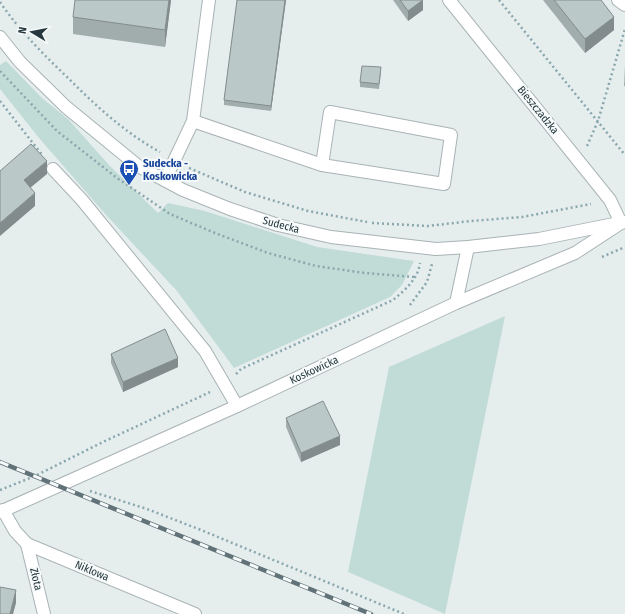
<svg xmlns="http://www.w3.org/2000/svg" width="625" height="614" font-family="'Fira Sans Condensed',sans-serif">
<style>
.green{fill:#c1dcd6}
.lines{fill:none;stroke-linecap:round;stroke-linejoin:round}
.minor-casing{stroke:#a9b3b5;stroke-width:14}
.path{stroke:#89a7ae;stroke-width:2.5;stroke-dasharray:2 3;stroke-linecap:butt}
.minor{stroke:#fff;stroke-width:12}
.rail-casing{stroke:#617379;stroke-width:4.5}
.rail{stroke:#f6fafa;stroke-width:3;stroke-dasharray:9;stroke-linecap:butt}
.wall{fill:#a1acac}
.shaded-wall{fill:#838c8c}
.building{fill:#bbc8c8;stroke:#838c8c}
.labels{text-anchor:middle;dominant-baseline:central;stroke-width:4;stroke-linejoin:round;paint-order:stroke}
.street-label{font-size:11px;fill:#26383e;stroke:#f6fafa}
.transit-label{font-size:11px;font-weight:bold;fill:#164399;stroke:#f6fafa;text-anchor:start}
</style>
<rect width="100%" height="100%" fill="#e6eded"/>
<!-- green -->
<g class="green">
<polygon points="6,61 42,98 68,119 109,165 158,213 168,203 205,211 317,247 414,261 402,285 390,297 234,368 177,291 107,216 39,138 0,89 0,65"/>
<polygon points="505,316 445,614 348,572 389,367"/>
</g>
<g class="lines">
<defs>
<g id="minor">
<polyline points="449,0 610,200 621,223"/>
<polyline points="618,0 625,5"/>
<polyline points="0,37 20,62 66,107 138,166 183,190 230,209 278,225 331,237 436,249 468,247 539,239 614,224"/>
<polyline points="193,121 322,165 444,184 451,135 330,112 322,165"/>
<polyline points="53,169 82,200 205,351 237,406"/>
<polyline points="165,180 193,121 209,0"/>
<polyline points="456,303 468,247"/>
<polyline points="3,510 15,531 27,544 195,614"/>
<polyline points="0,512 237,406 456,303 575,253 621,223 625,222"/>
<polyline points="27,544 44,614"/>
</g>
</defs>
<!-- minor casing -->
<use href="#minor" class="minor-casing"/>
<!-- path -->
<g class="path">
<polyline points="499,0 625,155"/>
<path d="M 0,2 C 19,30 43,54 67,77 C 95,105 125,133 160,152"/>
<polyline points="0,71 57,131 117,178 170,214 215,233 268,253 316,266 365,273 414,277"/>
<polyline points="0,101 43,156"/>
<polyline points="587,146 598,121 625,29"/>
<polyline points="189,168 245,192 308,211 367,222"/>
<polyline points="372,223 428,226 471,221 522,217 591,204"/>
<polyline points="602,257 625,247"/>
<polyline points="410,305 427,282 432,264"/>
<path d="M 236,374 L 241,369 L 393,300 C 405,290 418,279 420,263"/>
<polyline points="0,490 35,476 103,442 210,392"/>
<polyline points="90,491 147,509 201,530 404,614"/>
</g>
<!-- minor -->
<use href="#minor" class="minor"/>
<defs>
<polyline id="rail" points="0,462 371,614"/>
</defs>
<!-- rail casing -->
<use href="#rail" class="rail-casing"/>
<!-- rail -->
<use href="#rail" class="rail"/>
</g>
<!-- wall -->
<g class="wall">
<polygon points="171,0 165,47 73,34 73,17"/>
<polygon points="237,0 286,0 271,111 224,105 224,100"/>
<polygon points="393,0 423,0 423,10 408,21"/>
<polygon points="543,0 601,0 614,30 585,53"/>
<polygon points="625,65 625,86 624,86"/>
<polygon points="381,72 379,89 360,87 360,82"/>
<polygon points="111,354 178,367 123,392 111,363"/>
<polygon points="286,418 340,445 301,462 286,427"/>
</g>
<!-- shaded-wall -->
<g class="shaded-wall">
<polygon points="169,0 171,0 165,47 165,30"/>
<polygon points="285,0 286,0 271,111 271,106"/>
<polygon points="423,0 423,10 408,21 408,11"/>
<polygon points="614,17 614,30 585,53 585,39"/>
<polygon points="47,161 47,174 24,193 24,180"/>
<polygon points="35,193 35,206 0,236 0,223"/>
<polygon points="178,358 178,367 123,392 123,382"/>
<polygon points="340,436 340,445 301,462 301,453"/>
<polygon points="16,590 16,603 13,614 10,614"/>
</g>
<!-- building -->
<g class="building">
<polygon points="75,0 169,0 165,30 73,17"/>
<polygon points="237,0 285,0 271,106 224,100"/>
<polygon points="400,0 423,0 408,11"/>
<polygon points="554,0 601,0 614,17 585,39"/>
<polygon points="362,66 381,67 379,84 360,82"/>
<polygon points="31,144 47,161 24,180 35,193 0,223 0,171"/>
<polygon points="165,329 178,358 123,382 111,354"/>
<polygon points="323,401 340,436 301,453 286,418"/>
<polygon points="0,587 16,590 10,614 0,614"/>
</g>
<!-- icons -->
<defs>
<symbol id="bus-pin" viewBox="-11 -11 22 30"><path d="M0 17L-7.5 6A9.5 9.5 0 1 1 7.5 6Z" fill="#1a4fb4" stroke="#f6fafa"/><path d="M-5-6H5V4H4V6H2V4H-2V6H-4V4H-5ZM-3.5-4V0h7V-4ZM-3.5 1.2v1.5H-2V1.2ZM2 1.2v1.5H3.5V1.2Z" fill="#fff"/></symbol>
</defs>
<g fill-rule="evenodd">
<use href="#bus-pin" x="118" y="158" width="22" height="30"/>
</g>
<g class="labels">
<!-- street labels -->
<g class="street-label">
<text transform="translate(538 110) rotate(51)">Bieszczadzka</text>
<text transform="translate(281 225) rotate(15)">Sudecka</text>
<text transform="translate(314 370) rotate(-25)">Koskowicka</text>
<text transform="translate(92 571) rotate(23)">Niklowa</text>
<text transform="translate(36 579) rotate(77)">Złota</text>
</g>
<!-- transit labels -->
<g class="transit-label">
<text x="143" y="163">Sudecka -<tspan x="143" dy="13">Koskowicka</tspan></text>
</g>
</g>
<!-- north arrow -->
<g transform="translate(32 32) rotate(280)" stroke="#f6fafa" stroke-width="3" paint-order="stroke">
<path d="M0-3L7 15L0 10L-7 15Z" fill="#26383e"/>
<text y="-6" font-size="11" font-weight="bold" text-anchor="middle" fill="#26383e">N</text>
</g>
</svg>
